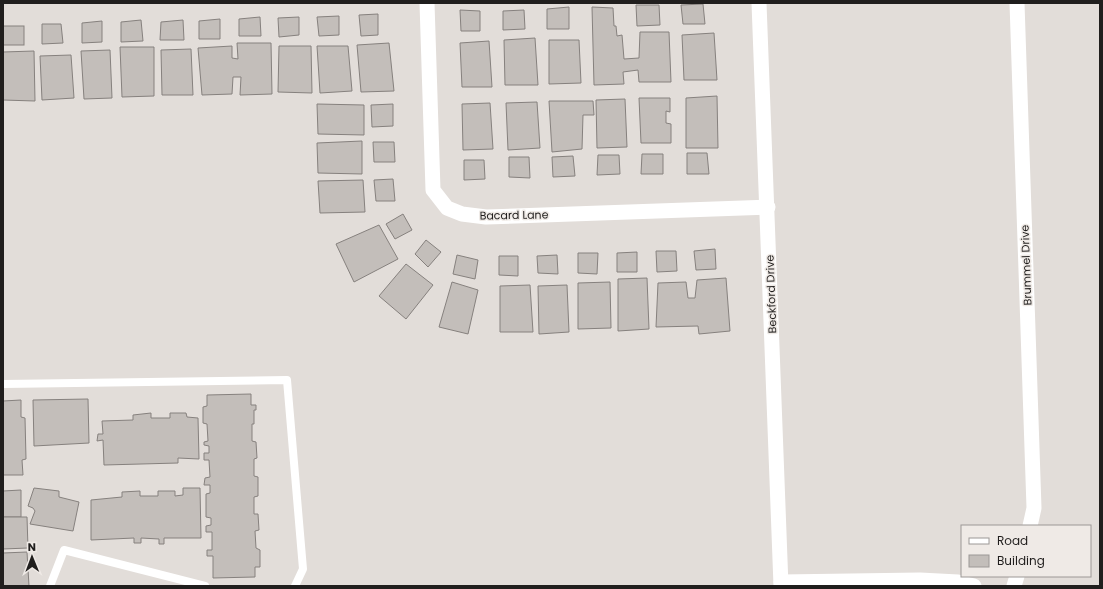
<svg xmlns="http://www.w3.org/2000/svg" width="1103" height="589" font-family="Poppins,sans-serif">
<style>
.building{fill:#c3beba;stroke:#86817e}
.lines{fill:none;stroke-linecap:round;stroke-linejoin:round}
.lane{stroke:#fff;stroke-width:8}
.street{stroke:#fff;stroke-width:15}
.labels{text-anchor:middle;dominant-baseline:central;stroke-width:3;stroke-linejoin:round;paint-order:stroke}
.street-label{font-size:11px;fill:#201e1d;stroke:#efeae6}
</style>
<rect width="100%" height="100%" fill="#e2ddd9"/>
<!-- building -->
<g class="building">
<polygon points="703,4 705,24 683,24 681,5"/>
<polygon points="636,5 659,5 660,25 637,26"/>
<polygon points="569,7 569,29 547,29 547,9"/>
<polygon points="592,7 613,8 614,26 616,26 617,36 622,35 624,59 639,58 640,32 669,32 671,82 639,82 638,70 623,72 624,84 594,85"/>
<polygon points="460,10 480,11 480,31 461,31"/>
<polygon points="524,10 525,29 503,30 503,11"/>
<polygon points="378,14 378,35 361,36 359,15"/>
<polygon points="339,16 339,35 319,36 317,17"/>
<polygon points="260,17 261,36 239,36 239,19"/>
<polygon points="299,17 299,35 279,37 278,18"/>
<polygon points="220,19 220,39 199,39 199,21"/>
<polygon points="141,20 143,41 121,42 121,22"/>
<polygon points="183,20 184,40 160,40 161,22"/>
<polygon points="102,21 102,42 82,43 82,23"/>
<polygon points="42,24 61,24 63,43 42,44"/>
<rect x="3" y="26" width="21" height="19"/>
<polygon points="714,33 717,80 684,80 682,35"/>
<polygon points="535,38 538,85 505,85 504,40"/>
<polygon points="549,40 579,40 581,83 549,84"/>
<polygon points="489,41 492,87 462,87 460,43"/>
<polygon points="237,43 271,43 272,94 240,95 241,77 233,77 232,94 202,95 198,48 232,46 232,58 238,59"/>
<polygon points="389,43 394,91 361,92 357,45"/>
<polygon points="279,46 311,46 312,93 278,92"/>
<polygon points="317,46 348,46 352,91 320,93"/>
<polygon points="120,47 154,47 154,96 122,97"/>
<polygon points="191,49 193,95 162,95 161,50"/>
<polygon points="110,50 112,98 84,99 81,51"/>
<polygon points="34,51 35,101 3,100 3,52"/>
<polygon points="71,55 74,98 42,100 40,56"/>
<polygon points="717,96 718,148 686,148 686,98"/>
<polygon points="639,98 670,98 670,112 666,111 666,123 671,124 671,143 641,143"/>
<polygon points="625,99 627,147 597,148 596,100"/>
<polygon points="549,101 593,101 594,115 583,115 582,149 552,152"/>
<polygon points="537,102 540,148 508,150 506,103"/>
<polygon points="490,103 493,149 463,150 462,104"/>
<polygon points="317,104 364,105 364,135 318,134"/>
<polygon points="393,104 393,126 372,127 371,105"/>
<polygon points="362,141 362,174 318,173 317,143"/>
<polygon points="373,142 394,142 395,162 374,162"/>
<polygon points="687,153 707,153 709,174 687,174"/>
<polygon points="642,154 663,154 663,174 641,174"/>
<polygon points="598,155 619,155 620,174 597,175"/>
<polygon points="573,156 575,176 553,177 552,157"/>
<polygon points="509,157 529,157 530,178 509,177"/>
<polygon points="464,160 484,160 485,179 464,180"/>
<polygon points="393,179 395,201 376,201 374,180"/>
<polygon points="363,180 365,212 320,213 318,181"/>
<polygon points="403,214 412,230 395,239 386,224"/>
<polygon points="379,225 398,259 354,282 336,244"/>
<polygon points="426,240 441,252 428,267 415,254"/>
<polygon points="715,249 716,269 696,270 694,251"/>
<polygon points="656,251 676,251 677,271 657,272"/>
<polygon points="637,252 637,272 617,272 617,253"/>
<polygon points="578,253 598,253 597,274 578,273"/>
<polygon points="457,255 478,260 475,279 453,274"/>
<polygon points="557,255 558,274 538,273 537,256"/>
<polygon points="499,256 518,256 518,276 499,275"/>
<polygon points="406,264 433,285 406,319 379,296"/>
<polygon points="647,278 649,329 618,331 618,279"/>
<polygon points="726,278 730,331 699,334 698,326 656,327 658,283 686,282 688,298 695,298 697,280"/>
<polygon points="452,282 478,290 468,334 439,327"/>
<polygon points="610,282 611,328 578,329 578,283"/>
<polygon points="530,285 533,332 500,332 500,286"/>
<polygon points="567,285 569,332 539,334 538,286"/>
<polygon points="251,394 251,405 256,405 256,410 254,410 254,424 252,424 252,441 256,442 257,458 254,459 254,476 258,477 258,496 254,497 254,514 258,514 259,530 255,531 256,548 260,550 260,567 255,567 255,577 213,578 213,556 207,556 207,550 212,550 212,532 206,532 206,526 211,525 211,518 206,517 206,494 210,493 210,485 204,485 205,478 210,477 209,460 204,460 204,453 209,453 209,446 204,445 204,442 208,441 207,424 203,423 203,407 207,406 207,395"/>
<polygon points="88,399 89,443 34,446 33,400"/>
<polygon points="21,400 21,417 25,418 26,459 22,460 23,475 3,475 3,401"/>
<polygon points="151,413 151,418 170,418 170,413 186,413 187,417 198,418 199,459 178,458 178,463 104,465 103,440 97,441 98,434 103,434 102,421 133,420 133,415"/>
<polygon points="34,488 59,491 59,497 79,502 73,531 30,524 35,511 33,508 28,506"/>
<polygon points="183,488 200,488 201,538 164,538 164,544 159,544 159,539 141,538 141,543 134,543 134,538 91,540 91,500 122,497 122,492 140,491 140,496 158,496 158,491 175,491 175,496 183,495"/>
<polygon points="21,490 21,517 3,517 3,491"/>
<polygon points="3,517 27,517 28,548 3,549"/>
<polygon points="27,552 29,586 3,586 3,553"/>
</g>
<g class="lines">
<!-- lane -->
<g class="lane">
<polyline points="3,384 287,380 303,569 295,586"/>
<polyline points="50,586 64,550 205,586"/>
</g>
<!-- street -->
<g class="street">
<polyline points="427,3 433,190 447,208 462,214 486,217 768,207"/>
<polyline points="759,3 781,586"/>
<polyline points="1017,3 1034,508 1030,526"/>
<polyline points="781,582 920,580 958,582 974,586"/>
<polyline points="1014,586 1017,576"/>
</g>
</g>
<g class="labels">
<!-- street labels -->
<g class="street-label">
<text transform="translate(514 215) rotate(-1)">Bacard Lane</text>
<text transform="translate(1026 265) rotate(-92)">Brummel Drive</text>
<text transform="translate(771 294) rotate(-92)">Beckford Drive</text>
</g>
</g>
<!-- border -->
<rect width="1103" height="589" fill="none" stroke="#201e1d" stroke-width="8"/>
<!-- legend -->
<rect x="961" y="525" width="130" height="52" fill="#efeae6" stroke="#9c9896"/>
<rect x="969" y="538" width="20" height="6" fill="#ffffff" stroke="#9c9896"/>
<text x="997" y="545" font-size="12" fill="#201e1d">Road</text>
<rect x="969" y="555" width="20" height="12" fill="#c3beba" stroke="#9c9896"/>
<text x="997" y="565" font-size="12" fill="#201e1d">Building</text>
<!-- north arrow -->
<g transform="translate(32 557) rotate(359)" stroke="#efeae6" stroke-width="3" paint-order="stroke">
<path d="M0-3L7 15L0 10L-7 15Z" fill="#201e1d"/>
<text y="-6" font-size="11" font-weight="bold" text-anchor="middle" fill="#201e1d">N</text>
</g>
</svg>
